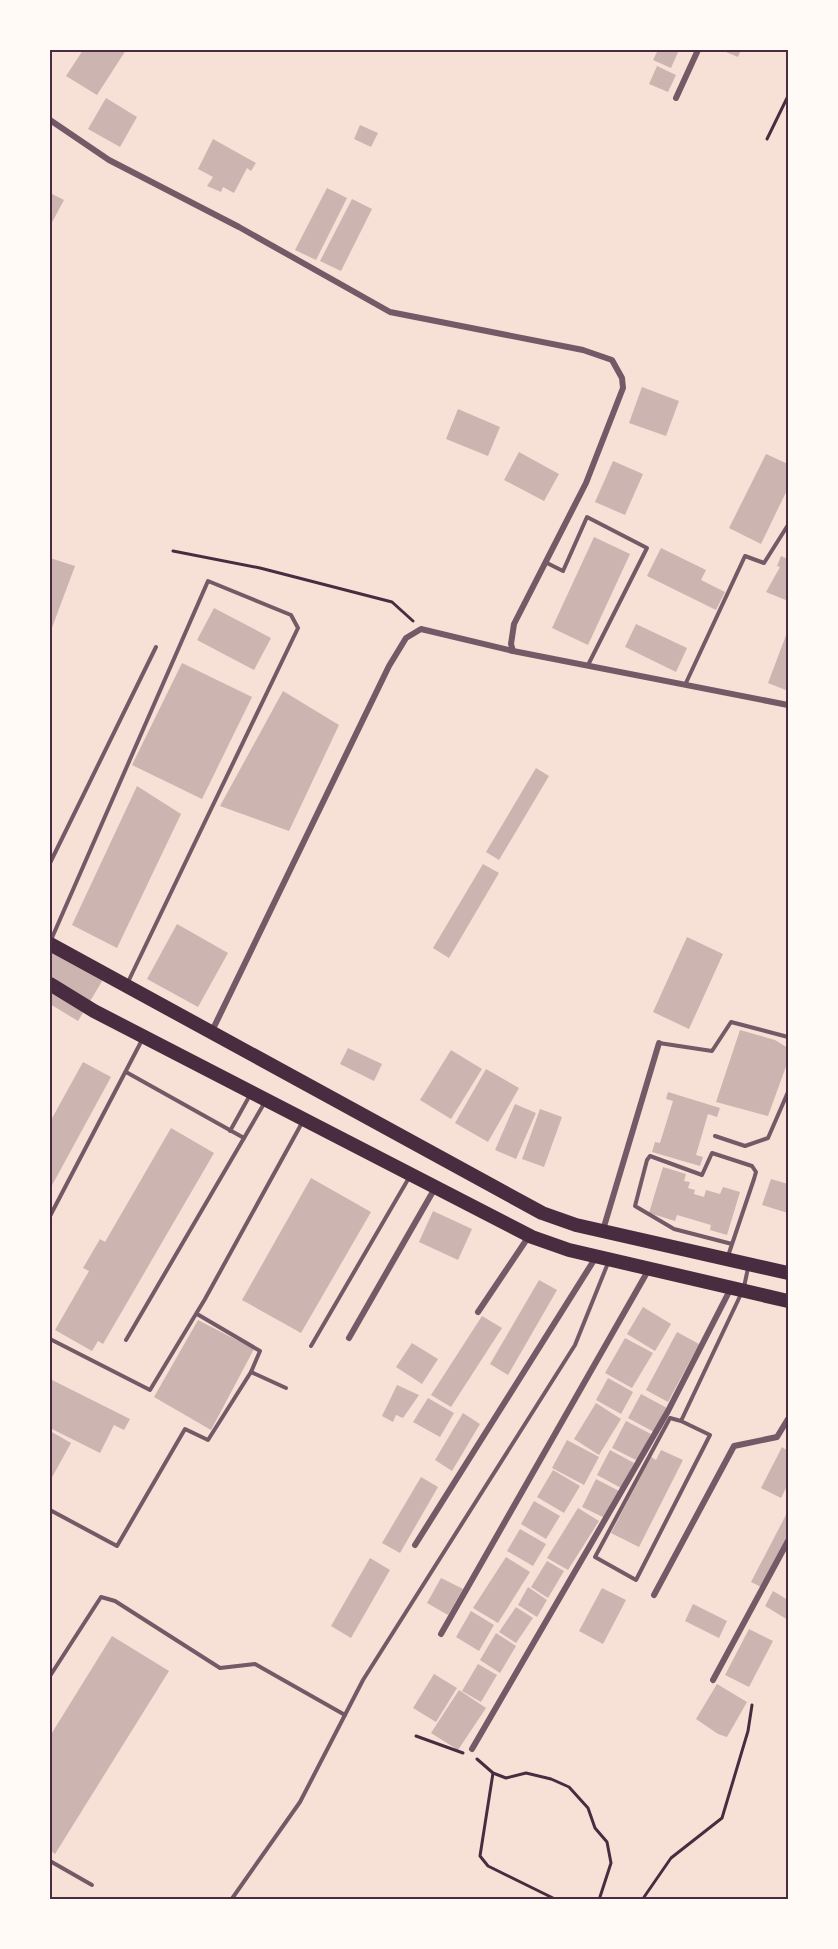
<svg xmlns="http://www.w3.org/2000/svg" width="838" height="1949" font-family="Lora,serif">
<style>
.building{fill:#ccb4b1}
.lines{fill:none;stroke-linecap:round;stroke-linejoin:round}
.path{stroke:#4a2c40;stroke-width:3}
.service{stroke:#755966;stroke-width:4}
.minor{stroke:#755966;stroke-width:6}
.primary{stroke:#4a2c40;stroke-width:14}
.neatline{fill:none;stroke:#4a2c40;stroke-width:2}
</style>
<rect width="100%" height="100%" fill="#f7e1d7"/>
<!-- building -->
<g class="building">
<polygon points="83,50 126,50 97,95 66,76"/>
<polygon points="658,50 679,50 671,68 653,60"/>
<polygon points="721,50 741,50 738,57"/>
<polygon points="657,66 676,75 668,92 649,84"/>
<polygon points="106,98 137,117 120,147 88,129"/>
<polygon points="360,125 378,133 371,147 354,139"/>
<polygon points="213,139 256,163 251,171 247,168 234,193 223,187 221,192 207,186 213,177 198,169"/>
<polygon points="327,188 347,198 316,260 295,250"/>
<polygon points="50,193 64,200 50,226"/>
<polygon points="352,199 372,209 341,271 320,261"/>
<polygon points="642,387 679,401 666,436 629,423"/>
<polygon points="458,409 500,427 488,456 446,439"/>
<polygon points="519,452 559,474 544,501 504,480"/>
<polygon points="766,454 788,464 788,488 761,544 729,528"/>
<polygon points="613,461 643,474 625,515 595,502"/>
<polygon points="594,537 630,554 588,645 552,628"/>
<polygon points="661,548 706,570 701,580 725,592 716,610 647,576"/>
<polygon points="781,556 788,559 788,601 766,592 780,567 777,566"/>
<polygon points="50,558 75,566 50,633"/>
<polygon points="214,608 271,638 254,670 197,640"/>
<polygon points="636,624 687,648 676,672 625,647"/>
<polygon points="788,630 788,691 768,683"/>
<polygon points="182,663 252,697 202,799 132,765"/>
<polygon points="283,691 339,725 289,831 220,806"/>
<polygon points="536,768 549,776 499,860 486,852"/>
<polygon points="137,786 181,814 117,948 72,925"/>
<polygon points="483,864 499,873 449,958 433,948"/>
<polygon points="177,924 228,953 198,1007 147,979"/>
<polygon points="687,937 723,954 689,1029 653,1012"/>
<polygon points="50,938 107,973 78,1021 50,1004"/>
<polygon points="740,1030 775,1040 788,1048 788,1061 768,1116 716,1102"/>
<polygon points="348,1048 382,1064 374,1081 340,1064"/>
<polygon points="451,1050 482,1069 451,1119 420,1100"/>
<polygon points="83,1062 111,1077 50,1189 50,1122"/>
<polygon points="486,1069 519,1088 488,1142 455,1123"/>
<polygon points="668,1092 720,1108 717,1117 708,1114 696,1155 703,1157 700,1166 652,1152 655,1142 660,1143 673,1101 666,1099"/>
<polygon points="515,1104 536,1113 516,1159 495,1150"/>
<polygon points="540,1109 562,1117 544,1167 522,1159"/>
<polygon points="171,1128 214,1153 103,1344 98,1341 92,1351 55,1330 89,1271 83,1268 100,1239 105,1242"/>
<polygon points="663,1167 686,1174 684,1181 690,1182 688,1188 695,1190 694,1194 704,1197 706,1190 720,1194 723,1187 740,1192 727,1235 710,1230 711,1225 677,1215 675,1221 649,1213"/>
<polygon points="311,1178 371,1212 301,1333 242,1300"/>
<polygon points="771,1179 788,1184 788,1213 762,1205"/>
<polygon points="433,1211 472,1229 458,1260 419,1242"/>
<polygon points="539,1280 557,1290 508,1375 490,1364"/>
<polygon points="643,1307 671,1324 655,1351 627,1334"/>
<polygon points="482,1316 502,1328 451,1407 431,1395"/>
<polygon points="198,1320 254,1349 211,1430 154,1397"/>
<polygon points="677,1332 699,1344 668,1402 646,1390"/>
<polygon points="625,1338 653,1353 632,1388 605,1373"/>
<polygon points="412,1343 438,1359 422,1384 396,1367"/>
<polygon points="608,1378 633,1392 621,1414 596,1400"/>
<polygon points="50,1379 130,1419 124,1430 114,1425 100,1453 50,1428"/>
<polygon points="397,1385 419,1395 403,1418 396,1415 393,1422 382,1416"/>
<polygon points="641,1394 667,1408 654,1432 628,1418"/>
<polygon points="428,1398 454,1413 440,1437 413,1422"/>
<polygon points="596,1403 621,1419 599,1455 574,1439"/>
<polygon points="463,1413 480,1424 452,1471 435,1460"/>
<polygon points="626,1421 651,1434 638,1461 612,1448"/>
<polygon points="50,1431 71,1443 50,1481"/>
<polygon points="567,1440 599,1457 584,1485 552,1468"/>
<polygon points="782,1447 788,1451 788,1484 781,1498 761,1488"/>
<polygon points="610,1450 634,1463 621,1488 597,1475"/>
<polygon points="661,1450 683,1460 639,1547 611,1533 651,1457 656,1460"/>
<polygon points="553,1470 580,1486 564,1513 537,1497"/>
<polygon points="421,1477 438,1487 400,1553 382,1543"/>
<polygon points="596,1479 619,1491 605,1518 582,1507"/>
<polygon points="534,1501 560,1516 546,1539 521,1524"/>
<polygon points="578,1508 599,1521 568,1570 547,1558"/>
<polygon points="788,1511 788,1545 765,1589 751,1582"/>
<polygon points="520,1529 546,1544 533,1566 507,1551"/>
<polygon points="506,1557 530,1572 498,1623 473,1608"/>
<polygon points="370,1558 390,1570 351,1638 331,1626"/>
<polygon points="547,1561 564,1571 548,1598 531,1587"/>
<polygon points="441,1578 463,1589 448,1615 427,1603"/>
<polygon points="528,1587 547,1600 537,1617 518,1605"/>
<polygon points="602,1588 626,1600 603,1644 579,1631"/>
<polygon points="773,1591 788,1600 788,1620 765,1606"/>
<polygon points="693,1604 727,1621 719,1638 685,1621"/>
<polygon points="516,1607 533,1618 516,1643 499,1632"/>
<polygon points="471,1611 494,1625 479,1651 456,1637"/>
<polygon points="749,1629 773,1641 749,1687 725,1675"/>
<polygon points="496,1633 516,1646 500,1673 480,1660"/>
<polygon points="112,1636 169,1671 55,1854 50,1850 50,1736"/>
<polygon points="478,1664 497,1675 481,1702 462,1691"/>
<polygon points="434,1674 457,1688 436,1722 413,1708"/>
<polygon points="717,1684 747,1702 727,1737 718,1734 696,1719"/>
<polygon points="459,1690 486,1708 458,1750 431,1733"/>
</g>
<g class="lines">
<!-- path -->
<g class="path">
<polyline points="767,139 788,96"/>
<polyline points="173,551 260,568 392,602 413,621"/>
<polyline points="416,1736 463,1753"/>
<polyline points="477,1759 493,1773 506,1778 526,1773 551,1779 569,1787 588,1808 595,1828 607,1842 611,1863 599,1900"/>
<polyline points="493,1773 480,1856 488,1866 557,1900"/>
<polyline points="642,1900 671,1858 722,1818 748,1731 752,1705"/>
</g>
<!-- service -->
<g class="service">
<polyline points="547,563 563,571 587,517 647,548 588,665"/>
<polyline points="685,685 745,556 764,563 788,525"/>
<polyline points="50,863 156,647"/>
<polyline points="51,940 208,581 291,615 298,628 128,982"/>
<polyline points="659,1043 712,1051 731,1022 788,1037"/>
<polyline points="126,1072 244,1138"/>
<polyline points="230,1131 250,1095"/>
<polyline points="715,1136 745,1146 768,1138 788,1092"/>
<polyline points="50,1216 142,1040"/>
<polyline points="728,1256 754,1179 756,1172 752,1166 712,1153 702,1175 650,1156 647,1160 635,1206 674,1229 732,1244"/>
<polyline points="744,1287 748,1268"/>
<polyline points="197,1314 260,1351 251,1372"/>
<polyline points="50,1339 150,1390 205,1299 303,1121"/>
<polyline points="126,1340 265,1102"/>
<polyline points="311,1346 410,1176"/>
<polyline points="681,1421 670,1418 595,1557 636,1580 710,1435 681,1421 741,1294"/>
<polyline points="50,1510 117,1546 185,1429 208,1440 251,1372 286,1388"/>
<polyline points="50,1676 101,1597 115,1601 220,1668 255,1664 345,1715"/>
<polyline points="50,1861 92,1885"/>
<polyline points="231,1900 300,1802 363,1680 575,1345 608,1263"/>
</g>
<!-- minor -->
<g class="minor">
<polyline points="676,98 698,50"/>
<polyline points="50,120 109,160 239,227 390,312 583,350 612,360 622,378 623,388 586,483 514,624 511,644 513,651 788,705"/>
<polyline points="212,1031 389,666 406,638 421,629 513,651"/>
<polyline points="603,1230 659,1043"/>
<polyline points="478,1312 529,1236"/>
<polyline points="349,1338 435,1188"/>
<polyline points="415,1545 596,1257"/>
<polyline points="654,1595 734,1446 777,1437 788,1419"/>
<polyline points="441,1634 649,1269"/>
<polyline points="713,1680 788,1541"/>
<polyline points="472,1749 668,1411 731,1288"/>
</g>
<!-- primary -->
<g class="primary">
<polyline points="50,944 542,1213 576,1225 788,1273"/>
<polyline points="50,984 94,1011 532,1237 569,1250 788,1301"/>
</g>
</g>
<!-- border -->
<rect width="838" height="1949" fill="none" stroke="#fffaf5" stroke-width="102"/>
<rect x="51" y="51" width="736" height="1847" class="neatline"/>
</svg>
